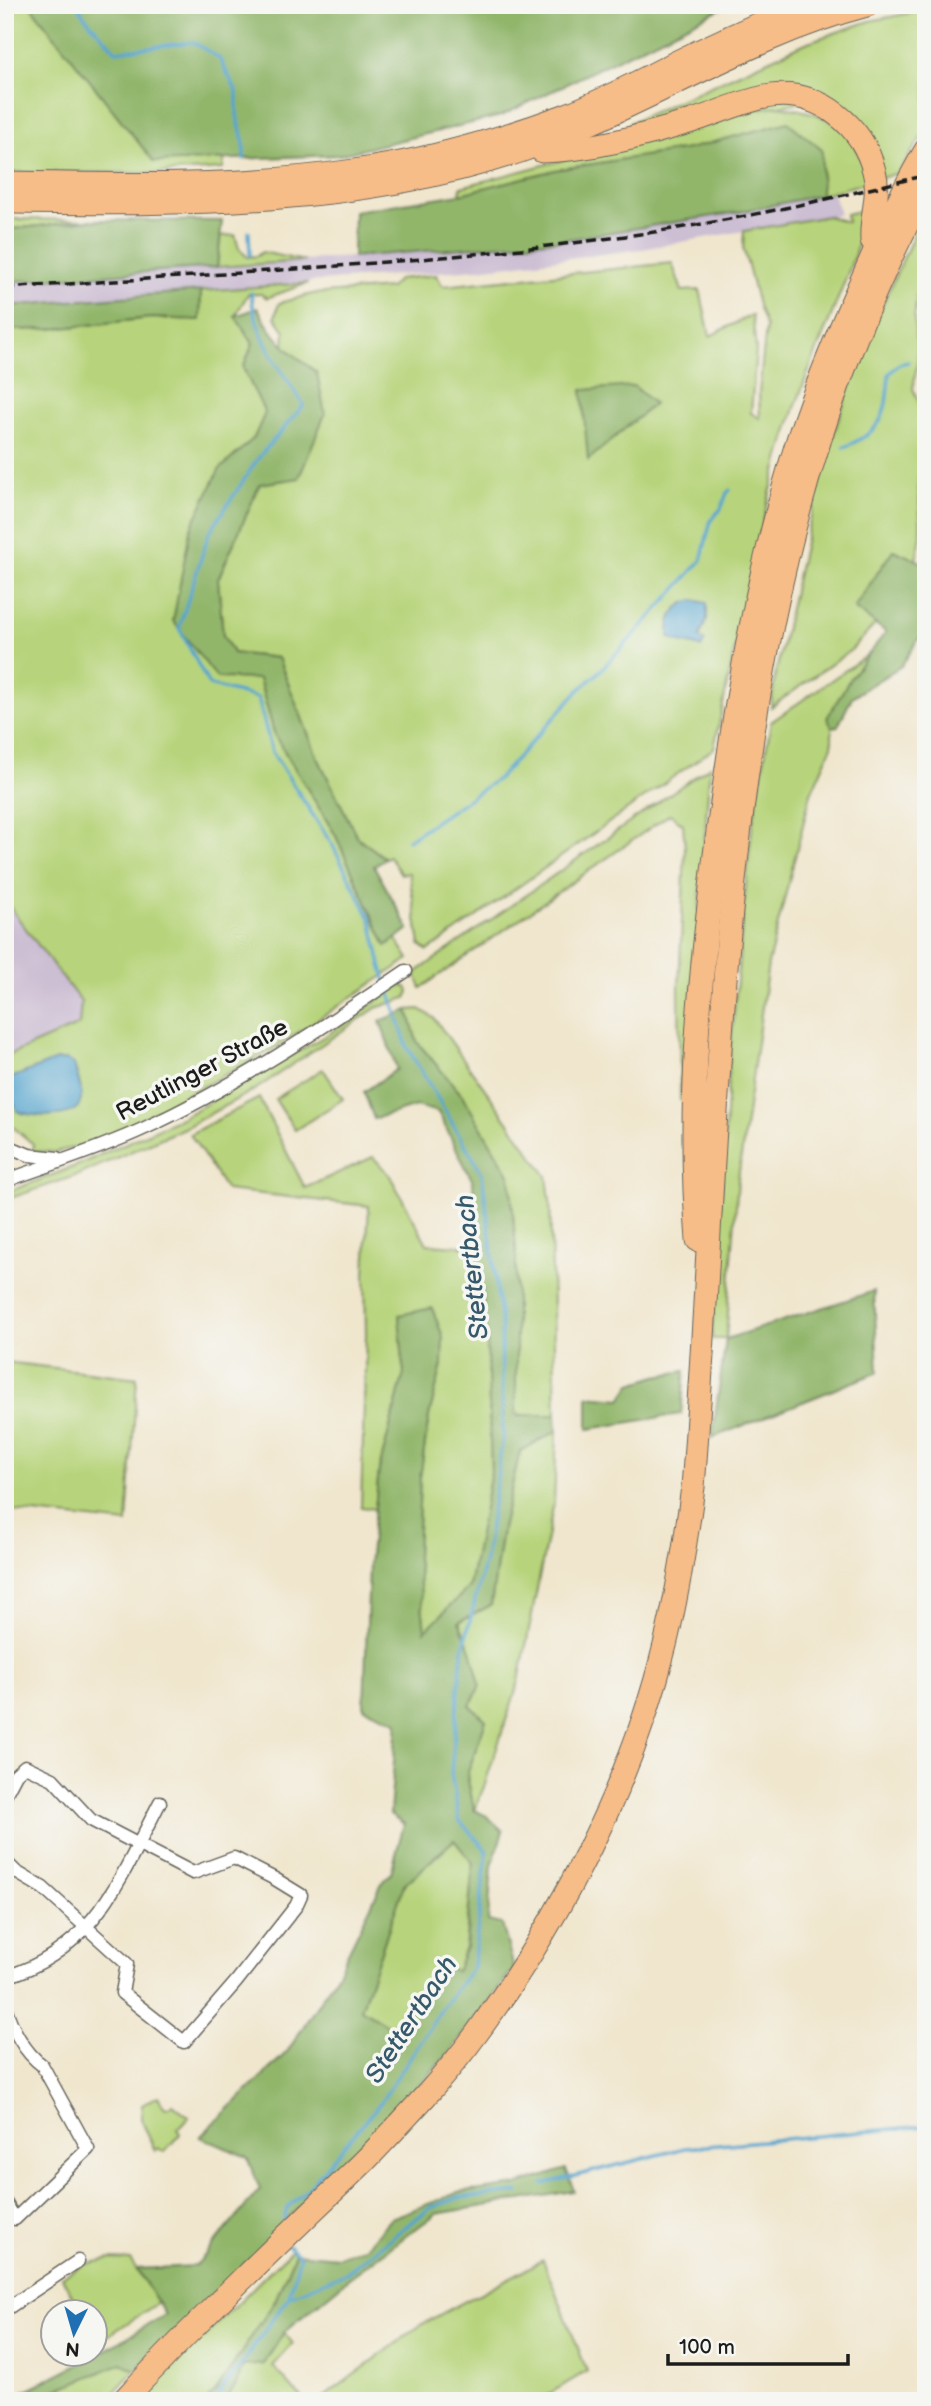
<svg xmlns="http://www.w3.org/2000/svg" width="931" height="2406" font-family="'Balsamiq Sans',sans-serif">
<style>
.industrial{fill:#ccbed3}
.green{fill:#b7d47b;stroke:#6a784c;stroke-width:2}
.forest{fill:#91b66b;stroke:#566944;stroke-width:2;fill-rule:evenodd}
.water{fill:#55a4ce;stroke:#386075;stroke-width:2}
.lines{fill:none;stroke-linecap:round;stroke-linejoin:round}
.stream{stroke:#55a4ce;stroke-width:3.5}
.street-casing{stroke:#66635a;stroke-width:15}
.highway-casing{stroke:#66635a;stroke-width:25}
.street{stroke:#fff;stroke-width:12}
.highway{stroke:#f7bd88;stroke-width:23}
.rail{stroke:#1c1c1c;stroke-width:3.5;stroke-dasharray:10 5;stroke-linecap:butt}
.labels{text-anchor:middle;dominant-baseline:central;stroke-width:7;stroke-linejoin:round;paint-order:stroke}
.street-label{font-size:24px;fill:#1c1c1c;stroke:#f6f6f2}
.water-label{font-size:26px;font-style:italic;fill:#36596c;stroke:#f6f6f2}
</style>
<rect width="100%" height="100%" fill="#f6f6f2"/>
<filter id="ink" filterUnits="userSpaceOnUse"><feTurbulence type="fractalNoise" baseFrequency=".0143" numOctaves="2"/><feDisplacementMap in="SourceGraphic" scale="14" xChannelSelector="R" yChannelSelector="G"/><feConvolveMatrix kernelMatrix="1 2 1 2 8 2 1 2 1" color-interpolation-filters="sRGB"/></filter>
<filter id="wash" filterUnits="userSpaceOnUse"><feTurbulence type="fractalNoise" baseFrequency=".00686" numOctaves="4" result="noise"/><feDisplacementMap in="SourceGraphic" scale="28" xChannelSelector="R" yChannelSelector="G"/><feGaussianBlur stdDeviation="1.57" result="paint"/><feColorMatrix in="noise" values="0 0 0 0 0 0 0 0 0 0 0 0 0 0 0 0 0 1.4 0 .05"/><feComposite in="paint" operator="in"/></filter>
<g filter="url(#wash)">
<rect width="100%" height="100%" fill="#f0e6cd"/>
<!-- industrial -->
<g class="industrial">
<polygon points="833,193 840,214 642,249 478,269 5,305 5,282 475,248 561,240 739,212"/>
<polygon points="5,901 81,1002 79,1025 5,1057"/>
</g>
<!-- green -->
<g class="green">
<polygon points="5,5 30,5 154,162 224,159 223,169 157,173 5,172"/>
<polygon points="926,10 926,130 898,173 881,178 818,99 624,133 631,122 808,42 870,21"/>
<path d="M 777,106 C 806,110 833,115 852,140 C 860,151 863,169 868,182 L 821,195 L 822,150 L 688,149 L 555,170 L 460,194 L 461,187 L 751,110 Z"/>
<path d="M 868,209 C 850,283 813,350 790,423 C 757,529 737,639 714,748 L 428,951 L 420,945 L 409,873 L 401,874 L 389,856 L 385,858 L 357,837 L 317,756 L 278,658 L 233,653 L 223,635 L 218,579 L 260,483 L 317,373 L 284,348 L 285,331 L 275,317 L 279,303 L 312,294 L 390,288 L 399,279 L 436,275 L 443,286 L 672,263 L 682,291 L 700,290 L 710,336 L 752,315 L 756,349 L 751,413 L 760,418 L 759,393 L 766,327 L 759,309 L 743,247 L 744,231 L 828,216 L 847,222 L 846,214 Z"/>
<path d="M 926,209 L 926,252 L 920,262 L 914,320 L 918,358 L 913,389 L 926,416 L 926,471 L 918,478 L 921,536 L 916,560 L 893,550 L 854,608 L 876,624 L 851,650 L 771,707 L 775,677 C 794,593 810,509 836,427 C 860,352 893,280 926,209 Z"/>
<polygon points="5,219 90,220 5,230"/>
<polygon points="235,235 239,248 247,257 257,256 262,252 305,261 217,267 221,236"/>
<polygon points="308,283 267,298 261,294 248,294 235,316 253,344 243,368 266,412 254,438 219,470 173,621 259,679 275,736 335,834 386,945 396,939 409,959 272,1050 95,1143 55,1152 33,1151 33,1144 12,1126 5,1112 5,1057 79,1025 81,1002 5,901 5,330 52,329 151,318 200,320 201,291"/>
<polygon points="870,653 851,677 828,718 832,727 832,746 811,793 768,964 738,1179 726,1339 712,1339 729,1066 747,874 752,828 771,722"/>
<polygon points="710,766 685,1098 680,1100 679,988 685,850 683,824 670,814 421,988 415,973"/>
<polygon points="400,985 407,987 409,992 406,998 376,1008 256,1089 186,1127 78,1175 5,1200 10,1191 76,1166 181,1118 327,1035"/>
<polygon points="420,1009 434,1018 547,1176 550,1201 556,1415 516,1415 516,1251 510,1176 462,1095 417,1042 408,1010"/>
<polygon points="323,1069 343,1099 295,1130 275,1099"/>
<polygon points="259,1098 305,1188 373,1157 389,1174 427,1244 477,1247 487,1339 491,1472 469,1587 425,1632 417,1558 420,1478 429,1416 442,1365 432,1309 399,1315 404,1373 379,1470 375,1509 361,1507 366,1334 365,1274 369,1206 226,1190 190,1134"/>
<polygon points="5,1362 137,1378 127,1523 5,1510"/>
<polygon points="557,1431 554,1502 519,1681 484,1787 474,1810 467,1775 486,1720 470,1706 480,1685 471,1650 459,1622 491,1605 502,1529 520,1451"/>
<polygon points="454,1840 473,1863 465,1947 456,1972 437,1964 398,2032 361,2009 404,1885"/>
<polygon points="158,2096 164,2107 167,2108 173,2104 189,2117 178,2129 180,2134 164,2152 158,2148 155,2151 141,2119 142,2105"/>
<polygon points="291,2250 295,2253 275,2301 216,2391 206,2401 140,2401"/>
<polygon points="111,2259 130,2260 158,2303 97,2343 95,2338 94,2312 80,2311 62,2277 85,2264"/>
<polygon points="543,2260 587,2371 537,2401 319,2401 422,2324"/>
<polygon points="284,2332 293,2344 273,2366 304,2401 226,2401 236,2384 243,2366 264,2364"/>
<polygon points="123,2362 135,2370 106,2401 29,2401"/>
</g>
<!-- forest -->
<g class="forest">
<polygon points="30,5 728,5 501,116 339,155 154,162"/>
<polygon points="788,122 822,150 821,195 739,212 561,240 353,257 354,211 460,194 555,170 688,149"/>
<polygon points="90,220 222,221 217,267 5,282 5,230"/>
<polygon points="201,291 200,320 151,318 52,329 5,330 5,306"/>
<path d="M 258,308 C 274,341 289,351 317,373 L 325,414 L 299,478 L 260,484 L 218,579 L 223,635 L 233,653 L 278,658 L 317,756 L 357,837 L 385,858 L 374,866 L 409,929 L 386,946 L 335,834 L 275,736 L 259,679 L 217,678 L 173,621 L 190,530 L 219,470 L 254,438 L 265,413 L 243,368 L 253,343 L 235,316 Z"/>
<polygon points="634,386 654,404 588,460 582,390"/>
<polygon points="893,550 926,564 926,628 901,666 852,697 838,726 832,727 827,718 851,677 886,632 854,608"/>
<path d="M 408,1010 L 417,1042 L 462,1095 L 510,1176 L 516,1251 L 516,1415 L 556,1415 L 557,1431 L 520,1451 L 502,1529 L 491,1605 L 459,1622 L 471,1650 L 480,1685 L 470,1706 L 486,1720 L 467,1775 L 474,1810 L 487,1816 L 503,1831 L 492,1866 L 488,1921 L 502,1924 L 514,1968 L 450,2052 L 403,2103 L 325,2179 L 267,2242 L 135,2370 L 122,2363 L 29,2401 L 5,2401 L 100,2353 L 165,2315 L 137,2269 L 196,2266 L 260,2189 L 247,2157 L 200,2137 L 287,2052 L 338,1973 L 383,1881 L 391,1873 L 404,1824 L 390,1814 L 397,1722 L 364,1708 L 369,1565 L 379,1470 L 404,1373 L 399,1315 L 432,1308 L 443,1337 L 442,1365 L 429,1416 L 420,1478 L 417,1558 L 425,1631 L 469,1587 L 491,1472 L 487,1339 L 475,1228 L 473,1182 L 438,1112 L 416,1106 L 374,1119 L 364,1092 L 397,1069 L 380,1021 ZM 454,1840 L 473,1863 L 466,1947 L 456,1971 L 437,1964 L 398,2032 L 361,2009 L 404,1885 Z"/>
<polygon points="874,1291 878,1372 712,1438 726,1339"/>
<polygon points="685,1371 681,1414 588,1429 588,1396 621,1399 631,1384 657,1376"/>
<polygon points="566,2169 574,2191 436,2214 349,2278 284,2332 264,2364 243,2366 236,2384 226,2401 206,2401 216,2391 275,2301 295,2253 338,2257 366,2247 391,2218 457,2193 517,2185"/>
</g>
<!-- water -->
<g class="water">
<path d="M 694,600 L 707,603 L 707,619 L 699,638 L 705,641 L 701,648 C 690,642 679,645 669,637 C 668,618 675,603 694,600 Z"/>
<path d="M 56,1060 L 66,1060 L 74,1064 C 77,1075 84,1092 80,1103 C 74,1120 30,1117 17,1111 L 10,1093 L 8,1083 L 13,1077 Z"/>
</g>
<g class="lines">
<!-- stream -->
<g class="stream">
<polyline points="78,5 84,16 116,51 193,42 219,58 237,92 237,115 244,144 244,159"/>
<polyline points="249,232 250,255"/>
<path d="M 251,293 C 255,336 280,370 304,405 L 259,457 L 209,533 L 179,628 L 209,685 L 258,698 L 272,752 L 333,846 L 371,920 L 381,965 L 407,1047 L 482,1173 L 501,1323 L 503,1437 L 485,1560 L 462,1653 L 451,1773 L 459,1820 L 487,1851 L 473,1967 L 443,2007 L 381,2102 L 309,2187 L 287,2208 L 282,2229"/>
<polyline points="920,361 926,360"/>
<path d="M 844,447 C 884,431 886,415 889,374 L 899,364 L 908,362"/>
<polyline points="408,840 499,778 579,690 596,675 647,621 701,561 711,520 721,509 727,493 730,490"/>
<polyline points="543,2184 685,2148 926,2126"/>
<polyline points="289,2296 346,2273 430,2208 458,2198 519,2192"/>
<polyline points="213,2401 241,2365 289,2296 300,2256 288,2245"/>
</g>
</g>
</g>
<g filter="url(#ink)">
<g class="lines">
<defs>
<g id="street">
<polyline points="5,1145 29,1155 58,1158"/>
<polyline points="5,1165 10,1179"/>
<path d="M 5,1181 C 52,1164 100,1149 145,1128 C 238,1085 322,1028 406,971"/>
<polyline points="5,1795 16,1774 25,1766 53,1779 91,1820 193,1873 234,1858 275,1879 301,1895 296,1906 236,1982 184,2042 122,1993 127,1964 43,1888 16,1872 5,1861"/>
<path d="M 5,1977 C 94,1951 121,1877 160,1802"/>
<path d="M 5,2006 C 11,2027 25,2053 42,2065 L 88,2149 L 15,2219 L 5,2202"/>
<polyline points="5,2310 78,2261"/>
</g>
<g id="highway">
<path d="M 542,151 C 591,150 643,136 689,122 C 716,114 743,100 771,96 C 820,90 863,126 874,171 C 881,195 870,217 872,240"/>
<path d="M 5,183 C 121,185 239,188 354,171 C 426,161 496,141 564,116 C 604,101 642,80 679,61 C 720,41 762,22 805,5"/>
<path d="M 5,202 C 178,204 354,207 520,151 C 639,110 745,37 867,5"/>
<path d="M 698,1240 C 687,1106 700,971 717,839 C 735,704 757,570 798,440 C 817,382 841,326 866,271 C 884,230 903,189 926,150"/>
<path d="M 123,2401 C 181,2338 242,2279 303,2220 C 328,2195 355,2172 379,2146 C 413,2110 448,2073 477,2033 C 560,1920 632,1782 665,1645 C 678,1593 686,1540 693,1487 C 728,1045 707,590 926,188"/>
</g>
</defs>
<!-- street casing -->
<use href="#street" class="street-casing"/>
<!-- highway casing -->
<use href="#highway" class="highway-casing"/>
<!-- street -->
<use href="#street" class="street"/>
<!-- highway -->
<use href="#highway" class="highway"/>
<!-- rail -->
<path class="rail" d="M 5,288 C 217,274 430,264 640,234 C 736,220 832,199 926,175"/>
</g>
</g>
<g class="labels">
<!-- street labels -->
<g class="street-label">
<text transform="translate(202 1070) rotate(-28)">Reutlinger Straße</text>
</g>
<!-- water labels -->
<g class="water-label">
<text transform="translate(473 1267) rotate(-96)">Stettertbach</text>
<text transform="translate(412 2020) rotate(-57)">Stettertbach</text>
</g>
</g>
<!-- margin -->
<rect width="931" height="2406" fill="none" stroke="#f6f6f2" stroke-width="28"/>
<!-- north arrow -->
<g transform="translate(74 2333) rotate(185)"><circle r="33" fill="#f6f6f2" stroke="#9f9f9c" stroke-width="2"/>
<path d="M0-5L12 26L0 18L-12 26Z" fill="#1f6fb2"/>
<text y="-10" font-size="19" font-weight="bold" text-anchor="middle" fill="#1c1c1c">N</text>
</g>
<!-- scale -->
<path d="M668 2354v10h180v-10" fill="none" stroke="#1c1c1c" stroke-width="3.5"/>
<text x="679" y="2354" font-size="21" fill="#1c1c1c" stroke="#f6f6f2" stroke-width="5" paint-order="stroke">100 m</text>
</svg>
